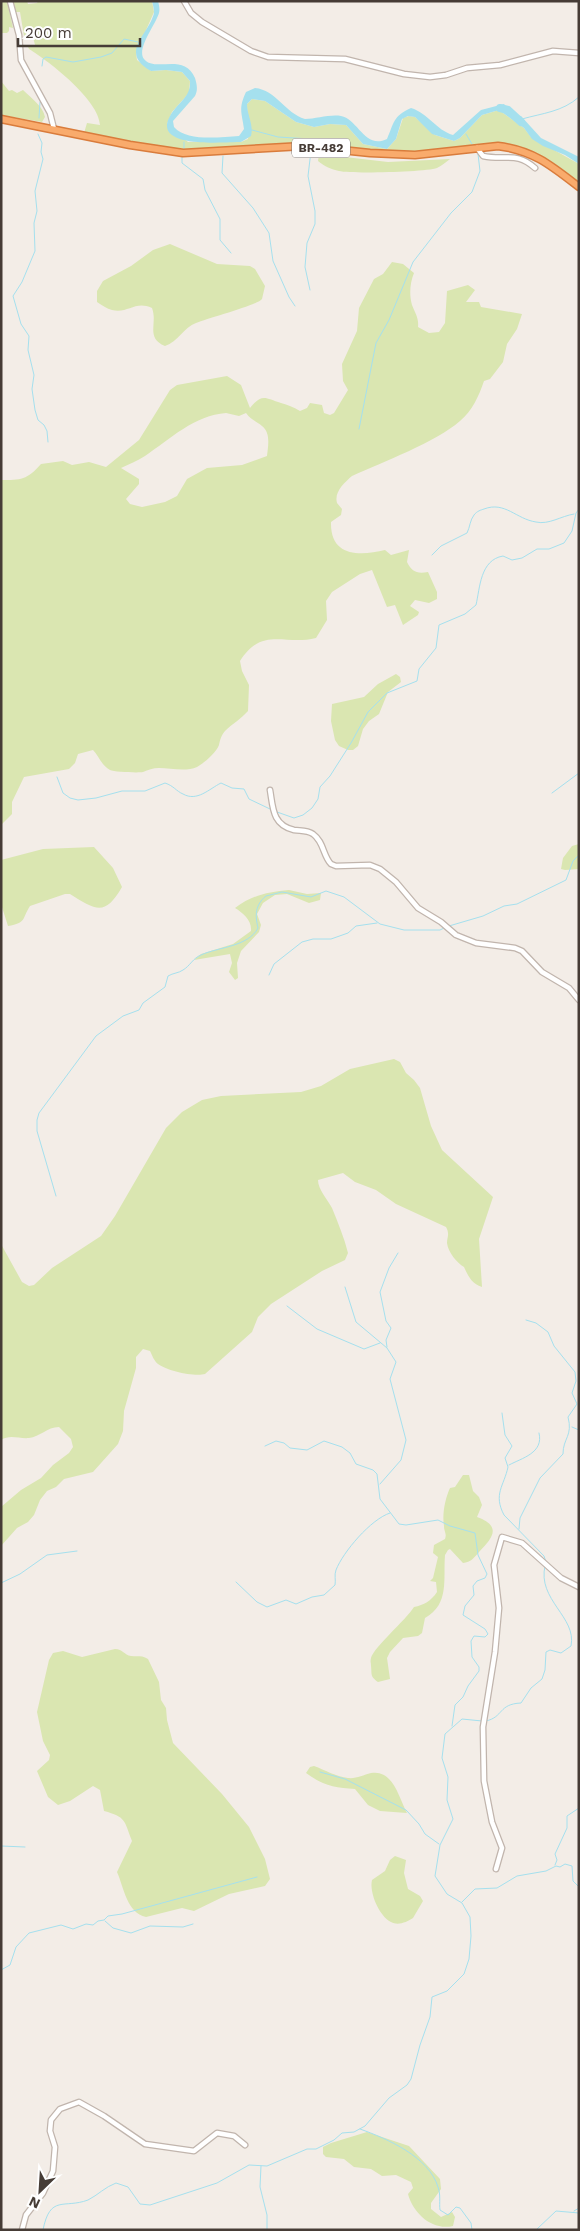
<svg xmlns="http://www.w3.org/2000/svg" width="580" height="2231" font-family="'Work Sans',sans-serif">
<style>
.green{fill:#dae6b1;fill-rule:evenodd}
.water{fill:#a5e0ee}
.lines{fill:none;stroke-linecap:round;stroke-linejoin:round}
.stream{stroke:#a5e0ee;stroke-width:1}
.river{stroke:#a5e0ee;stroke-width:8}
.minor-casing{stroke:#c1b5ad;stroke-width:7}
.highway-casing{stroke:#d97c3c;stroke-width:9}
.minor{stroke:#fff;stroke-width:4.5}
.highway{stroke:#f9ab6c;stroke-width:6}
.labels{text-anchor:middle;dominant-baseline:central;stroke-width:4;stroke-linejoin:round;paint-order:stroke}
.shield{fill:#fff;stroke:#7e7672;stroke-width:1}
.shield-label{font-size:12px;font-weight:bold;fill:#463c36}
</style>
<rect width="100%" height="100%" fill="#f3ede7"/>
<!-- green -->
<g class="green">
<polygon points="1,1 7,1 13,28 9,27 9,31 7,33 1,33"/>
<path d="M 9,1 L 27,1 L 28,4 L 37,3 L 38,1 L 152,1 L 154,12 L 136,53 L 137,60 L 151,71 L 166,70 L 182,72 L 190,81 L 189,93 L 172,112 L 167,124 L 188,142 L 241,142 L 248,139 C 251,123 247,119 247,104 L 252,99 L 265,101 L 296,122 L 314,127 L 330,124 L 346,125 L 363,144 L 387,149 L 396,139 L 403,118 L 409,116 L 415,117 L 435,135 L 454,141 L 460,138 L 482,115 L 499,110 L 524,128 L 531,137 L 579,164 L 579,184 C 558,169 539,153 514,147 L 423,154 L 335,148 L 194,151 L 164,150 L 84,133 L 87,123 L 100,125 C 99,100 50,62 29,49 L 28,47 L 35,45 L 33,37 L 24,36 L 20,12 L 13,12 Z"/>
<path d="M 1,81 L 9,91 L 12,90 L 17,93 L 23,90 C 31,98 43,106 45,117 L 42,122 L 1,115 Z"/>
<path d="M 319,154 L 388,162 L 450,159 C 446,162 441,166 437,168 C 426,172 351,174 339,171 C 331,169 325,167 318,161 Z"/>
<path d="M 170,244 L 217,264 L 250,266 L 255,269 L 265,286 L 262,299 C 258,305 208,318 196,323 C 184,327 178,342 165,346 C 145,337 158,324 152,308 C 135,300 128,314 112,310 C 107,309 102,305 97,302 L 97,291 L 103,281 L 131,266 L 153,250 Z"/>
<path d="M 392,262 L 403,264 L 414,273 C 410,283 409,294 412,305 C 415,313 419,318 418,327 L 429,333 L 439,332 L 445,323 L 447,291 L 468,285 L 475,290 L 466,302 L 479,302 L 481,307 L 522,314 L 517,329 L 507,344 L 503,362 L 490,379 L 484,381 C 479,396 472,411 460,421 C 436,442 383,462 352,476 C 344,483 334,492 337,503 L 342,509 L 341,515 L 331,522 C 330,557 360,556 385,550 L 391,555 L 409,550 L 407,562 C 412,572 417,574 428,572 L 437,592 L 437,599 L 429,603 L 415,600 L 410,606 L 419,612 L 418,615 L 403,625 L 395,605 L 387,607 L 372,570 L 360,574 L 332,592 L 326,601 L 327,620 L 316,638 C 285,646 262,626 240,661 L 242,671 L 249,685 L 248,711 C 241,719 232,724 225,731 C 221,736 220,740 219,745 C 216,753 204,763 197,767 C 186,772 170,768 159,768 C 153,768 148,770 143,772 C 139,773 114,772 110,770 C 101,765 99,756 93,750 L 78,754 L 75,763 L 69,769 L 24,777 L 12,802 L 12,814 L 1,825 L 1,480 C 21,480 27,480 41,464 L 63,461 L 72,465 L 89,462 L 106,467 L 139,440 L 170,390 L 177,385 L 227,376 L 241,385 L 250,408 C 262,393 265,398 281,403 C 288,405 293,407 300,411 L 307,408 L 310,403 L 322,405 L 324,413 L 330,415 L 334,413 L 348,390 L 343,381 L 342,364 L 357,331 L 359,308 L 374,279 L 383,274 ZM 226,413 L 239,416 L 246,413 C 251,420 256,421 262,426 C 271,433 268,446 267,456 L 242,465 L 207,468 L 187,479 L 177,496 L 165,502 L 142,507 L 130,504 L 126,499 L 139,484 L 139,479 L 121,468 C 129,464 137,461 145,456 C 170,439 195,415 226,413 Z"/>
<polygon points="396,674 400,677 401,682 388,692 379,714 369,721 363,729 358,746 353,750 348,750 339,746 335,740 331,721 332,704 364,697 378,684"/>
<polygon points="579,844 579,869 565,870 561,869 563,858 572,846"/>
<path d="M 94,847 L 113,868 L 122,887 C 105,916 97,911 70,894 L 65,894 L 30,906 C 22,918 27,923 8,926 L 1,904 L 1,860 L 43,849 Z"/>
<path d="M 289,890 L 307,894 L 321,893 L 320,900 L 309,903 L 287,894 L 275,895 L 263,903 L 257,914 L 261,925 L 259,932 L 241,951 L 237,963 L 238,978 L 235,980 L 229,972 L 232,963 L 230,954 L 194,960 L 201,954 L 233,944 L 251,931 C 252,920 243,913 235,908 C 252,895 268,892 289,890 Z"/>
<path d="M 394,1059 L 400,1062 L 406,1073 L 414,1080 L 420,1088 L 431,1126 L 442,1150 L 493,1197 L 479,1239 L 482,1287 C 472,1284 468,1276 464,1267 C 457,1263 448,1252 447,1243 C 447,1237 450,1234 446,1227 L 396,1204 L 376,1190 L 355,1182 L 343,1173 L 318,1180 C 318,1189 327,1199 332,1208 C 338,1223 344,1237 348,1253 L 345,1260 L 322,1271 L 271,1304 L 258,1317 L 252,1332 L 205,1374 C 195,1377 167,1371 158,1364 C 154,1361 152,1355 150,1351 L 143,1349 L 136,1357 L 136,1368 L 124,1411 L 123,1431 L 118,1444 L 93,1472 L 64,1479 L 56,1487 L 47,1491 L 40,1500 L 34,1515 L 28,1522 L 17,1528 L 1,1546 L 1,1507 L 21,1490 L 41,1478 L 53,1465 L 69,1453 L 73,1447 L 71,1439 L 59,1427 C 47,1427 40,1437 29,1438 C 19,1439 10,1434 1,1440 L 1,1244 L 22,1282 L 29,1286 L 34,1285 L 52,1268 L 101,1236 L 115,1216 L 166,1128 L 182,1112 L 202,1100 L 221,1096 L 301,1092 L 321,1086 L 350,1069 Z"/>
<path d="M 463,1475 L 469,1475 L 473,1491 L 479,1497 L 482,1505 L 477,1517 C 502,1526 493,1538 479,1552 C 474,1558 471,1562 463,1563 L 450,1549 L 448,1550 L 445,1555 C 443,1579 450,1604 425,1618 L 422,1633 L 418,1636 L 403,1638 L 390,1652 L 387,1658 L 390,1679 L 378,1682 C 370,1676 372,1675 371,1666 C 371,1661 370,1663 371,1658 C 374,1647 406,1620 414,1607 C 424,1605 431,1601 437,1592 L 436,1582 L 430,1581 L 433,1578 L 438,1557 L 433,1553 L 434,1545 L 445,1539 C 447,1533 444,1532 444,1526 C 442,1514 445,1499 450,1488 L 455,1487 Z"/>
<path d="M 115,1649 C 123,1649 124,1655 131,1656 C 137,1657 142,1655 148,1659 L 159,1682 L 161,1700 L 166,1708 L 167,1720 L 173,1743 L 222,1794 L 249,1827 L 265,1859 L 270,1879 L 265,1886 L 229,1894 L 194,1911 L 182,1908 L 146,1917 C 127,1913 124,1888 117,1872 L 132,1841 C 124,1820 126,1817 104,1811 L 100,1790 L 93,1786 L 70,1801 L 58,1805 L 48,1797 L 37,1771 L 49,1760 L 50,1755 L 43,1741 L 37,1712 L 49,1660 L 53,1653 L 63,1651 L 82,1657 Z"/>
<path d="M 314,1766 C 325,1770 337,1777 348,1778 C 356,1779 363,1775 371,1773 C 393,1769 399,1798 407,1813 L 380,1811 L 368,1805 L 355,1789 C 335,1788 322,1785 306,1773 L 310,1767 Z"/>
<path d="M 395,1856 L 406,1860 L 404,1873 L 408,1889 L 420,1896 L 423,1901 L 413,1918 C 407,1922 398,1926 391,1922 C 379,1916 369,1892 372,1880 L 385,1871 L 390,1860 Z"/>
<path d="M 367,2132 L 409,2146 L 440,2179 L 441,2189 L 431,2203 L 431,2209 L 441,2217 L 452,2212 L 455,2217 L 453,2226 C 432,2231 413,2213 408,2194 L 413,2188 L 411,2182 L 396,2175 L 382,2176 L 371,2169 L 354,2167 L 344,2159 L 326,2157 L 323,2154 L 323,2147 L 331,2143 Z"/>
</g>
<!-- water -->
<path class="water" d="M 152,1 L 158,1 C 159,5 160,9 159,13 C 156,24 136,49 144,59 C 155,73 184,52 195,78 C 197,85 198,90 195,96 L 173,121 L 174,127 C 187,142 220,137 239,136 L 244,129 C 242,113 238,109 246,92 L 255,88 C 276,90 285,113 305,119 C 316,119 330,114 341,116 C 358,119 365,150 387,139 C 394,123 393,116 411,108 C 428,113 436,130 453,135 L 481,110 L 504,104 L 512,115 L 521,116 L 541,138 L 579,157 L 579,164 L 565,155 L 543,146 L 532,139 L 524,128 L 499,110 L 482,115 L 460,138 L 454,141 L 432,134 L 415,117 L 408,116 L 402,119 L 396,139 L 387,149 L 363,144 L 346,125 L 330,124 L 314,127 L 296,122 L 265,101 L 252,99 L 247,104 C 247,115 254,125 251,136 L 241,142 C 223,142 143,150 174,110 C 182,100 191,95 190,81 L 182,72 L 166,70 L 151,71 C 118,52 149,35 154,13 C 154,9 153,5 152,1 Z"/>
<g class="lines">
<!-- stream -->
<g class="stream">
<polyline points="42,66 43,59 46,57 73,62 101,57 112,53 124,39 138,42"/>
<polyline points="39,118 40,102"/>
<path d="M 522,119 C 543,113 562,112 579,97"/>
<polyline points="252,130 278,137 311,139 311,143"/>
<polyline points="38,134 42,143 41,152 43,159 35,191 37,211 34,223 35,251 22,282 13,296 21,324 29,336 28,350 34,375 32,389 35,410 38,420 44,425 47,431 48,442"/>
<polyline points="466,134 472,144"/>
<polyline points="184,149 184,142"/>
<polyline points="223,156 222,173 253,208 269,233 273,261 289,297 295,306"/>
<polyline points="182,157 182,163 203,179 205,190 220,219 220,240 231,253"/>
<polyline points="310,290 305,267 307,243 315,224 315,211 308,176 311,151"/>
<polyline points="359,429 376,343 389,320 413,262 451,213 472,192 480,171 478,154"/>
<path d="M 432,555 L 441,546 L 467,533 C 470,527 470,520 474,515 C 477,511 481,510 484,509 C 505,501 516,519 536,522 C 549,525 561,516 574,514"/>
<path d="M 57,777 L 63,793 L 70,798 L 78,800 L 96,798 L 122,791 L 145,791 L 165,783 C 174,786 176,791 183,794 C 197,802 209,789 221,783 L 232,788 L 244,789 L 249,799 L 270,809"/>
<polyline points="552,793 579,773"/>
<path d="M 277,812 L 294,818 L 303,815 L 312,808 L 318,799 L 320,787 L 330,776 L 351,743 L 368,712 L 387,693 L 417,681 L 419,669 L 436,648 L 439,625 L 465,614 L 476,605 C 480,588 480,560 503,556 L 512,560 L 522,558 L 537,549 L 549,549 L 564,543 L 572,531 L 576,513 L 579,509"/>
<polyline points="449,926 483,916 504,906 517,904 566,880 573,861 579,855"/>
<polyline points="269,975 274,964 302,942 313,939 331,939 348,933 356,926 377,923"/>
<path d="M 56,1196 L 37,1131 L 37,1120 L 39,1113 L 96,1036 L 123,1016 L 139,1010 L 143,1003 L 165,987 L 168,976 C 173,973 179,973 183,970 C 190,966 193,958 201,955 C 218,947 248,947 258,928 C 255,915 255,905 266,896 L 282,892 L 311,897 L 326,891 L 344,897 L 380,924 L 404,930 L 440,930 L 444,928"/>
<polyline points="345,1287 356,1322 387,1348 396,1362 390,1379 406,1440 401,1460 380,1484"/>
<polyline points="287,1306 317,1329 364,1349 380,1343"/>
<polyline points="387,1347 386,1340 391,1328 386,1321 380,1292 389,1268 398,1253"/>
<path d="M 502,1413 L 505,1435 L 512,1446 L 505,1458 L 508,1467 C 504,1486 493,1494 504,1515 L 544,1556 L 546,1562"/>
<polyline points="572,1427 579,1430"/>
<polyline points="265,1446 276,1441 284,1443 290,1448 307,1450 324,1441 342,1447 350,1453 356,1464 373,1470 377,1474 380,1499 399,1524 406,1525 438,1520 450,1526 475,1533 478,1555 487,1574 485,1578 477,1581 473,1586 474,1595 465,1606 463,1615 485,1629 488,1634 485,1637 474,1636 471,1641 472,1657 479,1667 479,1671 468,1686 463,1697 455,1705 452,1726"/>
<path d="M 509,1465 C 522,1458 544,1453 539,1433"/>
<path d="M 519,1529 L 520,1518 L 540,1478 L 563,1454 C 563,1438 573,1436 568,1417 L 577,1404 L 572,1393 L 576,1381 L 575,1372 L 554,1346 L 548,1332 L 536,1323 L 526,1320"/>
<path d="M 236,1582 L 257,1602 L 267,1607 L 286,1600 L 296,1604 L 312,1597 L 324,1595 L 335,1585 C 336,1580 334,1575 336,1570 C 343,1552 371,1519 390,1513"/>
<polyline points="1,1583 20,1574 47,1555 77,1551"/>
<path d="M 486,1721 C 504,1717 498,1704 521,1703 L 531,1688 L 542,1679 L 545,1670 L 546,1652 L 550,1650 L 561,1653 L 571,1646 C 577,1617 537,1600 545,1566"/>
<polyline points="320,1772 345,1779 406,1810 419,1824 425,1834 439,1844"/>
<polyline points="1,1846 25,1847"/>
<polyline points="555,1865 557,1860 555,1854 567,1828 567,1816 579,1808"/>
<polyline points="462,1902 475,1889 497,1888 517,1876 546,1871 556,1866 560,1867 565,1864 572,1866 573,1881 579,1887"/>
<polyline points="105,1921 113,1928 131,1933 150,1926 183,1927 193,1924"/>
<polyline points="1,1970 10,1965 16,1947 29,1933 61,1925 73,1929 86,1924 93,1925 98,1921 104,1920 108,1916 122,1914 257,1877"/>
<path d="M 360,2129 C 388,2139 429,2157 438,2187 C 441,2195 439,2203 440,2210 L 448,2215 L 456,2207 L 460,2208 L 471,2223 L 472,2230"/>
<polyline points="261,2166 260,2187 267,2215 267,2230"/>
<polyline points="574,2211 579,2208"/>
<path d="M 43,2230 C 50,2194 64,2209 88,2200 C 98,2195 105,2187 116,2183 L 128,2187 L 140,2204 L 150,2205 L 217,2183 L 249,2165 L 267,2166 L 307,2149 L 316,2149 L 334,2140 L 342,2133 L 354,2132 L 365,2126 L 389,2098 L 407,2085 L 411,2079 L 420,2045 L 430,2017 L 432,1997 L 447,1991 L 464,1974 L 469,1959 L 471,1936 L 470,1917 L 462,1903 L 447,1894 L 435,1876 L 440,1845 L 453,1819 L 447,1800 L 448,1777 L 442,1758 L 445,1734 L 462,1719 L 482,1721"/>
<polyline points="536,2230 556,2211 579,2213"/>
</g>
<!-- river -->
<polyline class="river" points="500,108 508,110 521,122"/>
<defs>
<g id="minor">
<polyline points="10,1 19,35 21,60 50,113 54,129"/>
<polyline points="184,1 191,13 202,22 251,51 268,57 345,59 404,74 430,77 446,75 467,68 500,65 553,51 579,53"/>
<path d="M 477,148 L 483,156 C 506,161 516,151 535,168"/>
<path d="M 270,790 C 273,807 272,825 294,830 C 301,831 307,830 313,834 C 324,842 323,856 331,864 L 336,866 L 370,865 L 380,869 L 396,882 L 418,908 L 441,922 L 456,935 L 476,943 L 515,948 L 522,951 L 542,972 L 569,988 L 579,1000"/>
<polyline points="496,1869 502,1848 492,1822 484,1781 483,1727 495,1652 499,1608 494,1565 502,1537 522,1543 561,1578 579,1587"/>
<polyline points="22,2230 26,2215 43,2193 53,2171 55,2147 50,2131 51,2120 60,2109 79,2102 104,2116 145,2144 194,2151 217,2133 234,2136 245,2145"/>
</g>
<path id="highway" d="M 1,119 L 130,145 L 183,153 L 303,146 L 370,153 L 415,155 L 498,146 C 533,150 552,166 579,187"/>
</defs>
<!-- minor casing -->
<use href="#minor" class="minor-casing"/>
<!-- highway casing -->
<use href="#highway" class="highway-casing"/>
<!-- minor -->
<use href="#minor" class="minor"/>
<!-- highway -->
<use href="#highway" class="highway"/>
</g>
<g class="labels">
<!-- shield labels -->
<rect class="shield" x="292" y="138.5" width="58" height="19" rx="4"/>
<g class="shield-label">
<text x="321" y="148">BR-482</text>
</g>
</g>
<!-- border -->
<rect width="580" height="2231" fill="none" stroke="#463c36" stroke-width="5"/>
<!-- north arrow -->
<g transform="translate(40 2191) rotate(205)" stroke="#ffffff" stroke-width="4" paint-order="stroke">
<path d="M0-4L9 19L0 12L-9 19Z" fill="#463c36"/>
<text y="-8" font-size="14" font-weight="bold" text-anchor="middle" fill="#463c36">N</text>
</g>
<!-- scale -->
<path d="M18 38v8h122v-8" fill="none" stroke="#463c36" stroke-width="2.5"/>
<text x="25" y="38" font-size="15" fill="#463c36" stroke="#ffffff" stroke-width="4" paint-order="stroke">200 m</text>
</svg>
